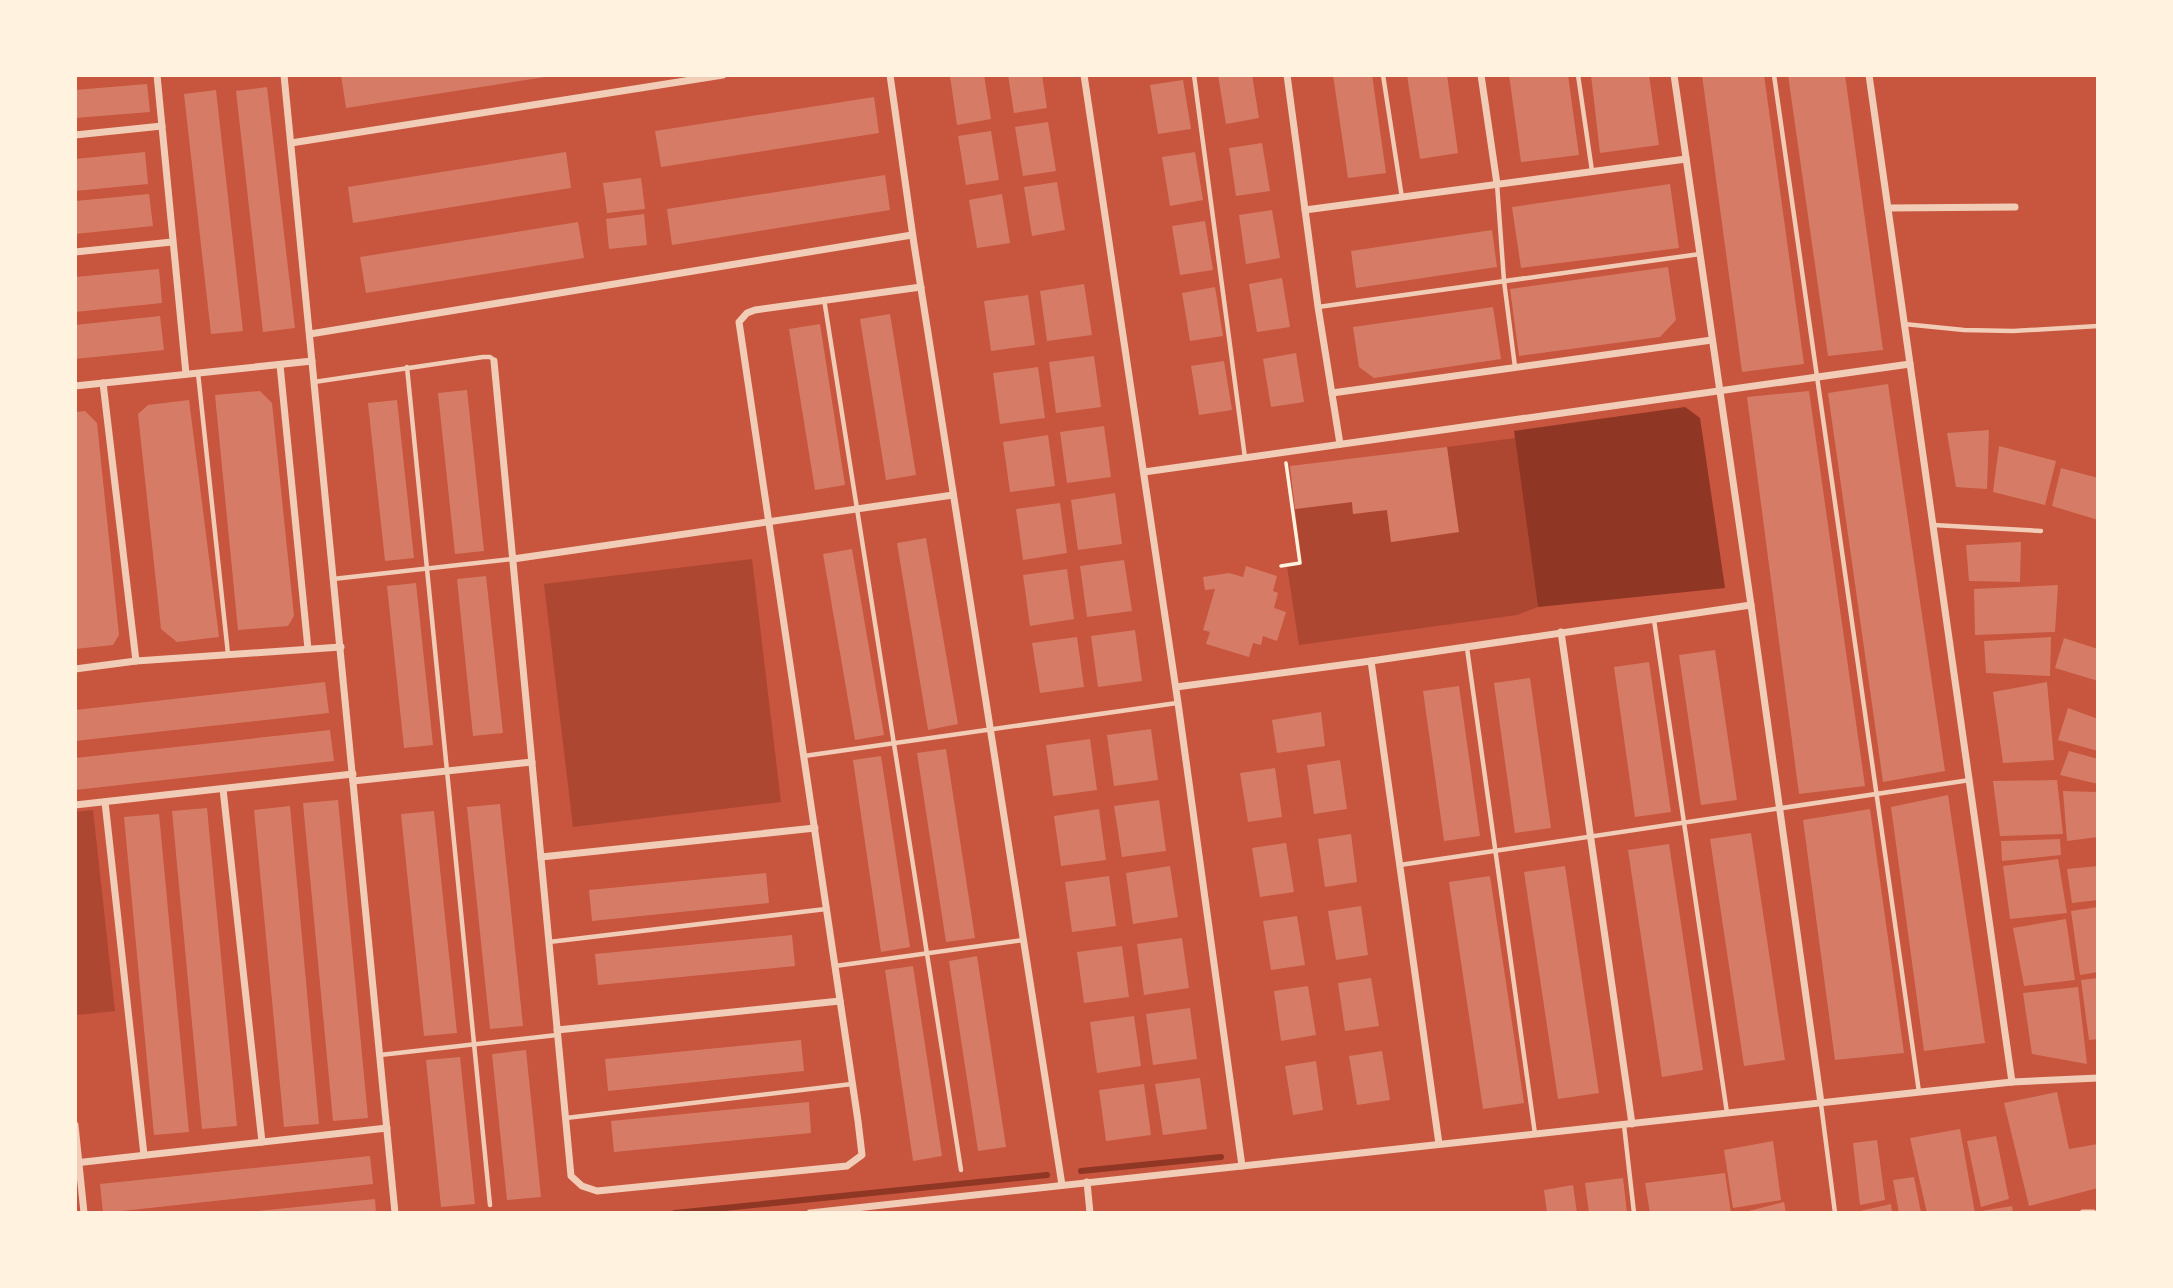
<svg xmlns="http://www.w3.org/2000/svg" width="2173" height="1288" font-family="'IBM Plex Sans',sans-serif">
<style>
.green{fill:#ae4732}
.water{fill:#8f3625}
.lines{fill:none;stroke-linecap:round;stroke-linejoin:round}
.stream{stroke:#8f3625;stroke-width:6}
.building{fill:#d67c66}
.path{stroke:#fff3e0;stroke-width:3.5}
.service{stroke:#f1ccb7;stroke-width:4.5}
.minor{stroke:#f1ccb7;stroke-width:7}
</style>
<rect width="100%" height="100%" fill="#c8553d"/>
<!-- green -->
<g class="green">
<polygon points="1515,438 1538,607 1517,615 1299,645 1287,566 1302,563 1295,509 1352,502 1353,513 1387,510 1391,542 1458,532 1447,447"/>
<polygon points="752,559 781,802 573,827 544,584"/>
<polygon points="93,810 115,1011 77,1015 75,812"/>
</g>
<!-- water -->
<polygon class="water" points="1685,407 1700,418 1725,588 1538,607 1514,431"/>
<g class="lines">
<!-- stream -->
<g class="stream">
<polyline points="1081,1171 1221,1157"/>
<polyline points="675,1213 1047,1175"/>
</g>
</g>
<!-- building -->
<g class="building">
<polygon points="341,75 545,75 545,77 346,108"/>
<polygon points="984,75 991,119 957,125 950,76"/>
<polygon points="1008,75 1042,75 1047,108 1014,113"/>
<polygon points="1218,75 1252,75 1259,118 1226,124"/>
<polygon points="1333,75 1372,75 1386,173 1348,178"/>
<polygon points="1407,75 1447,75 1458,153 1420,159"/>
<polygon points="1509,75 1568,75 1579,155 1521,162"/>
<polygon points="1591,75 1649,75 1659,145 1600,153"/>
<polygon points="1702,75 1764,75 1804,364 1742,372"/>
<polygon points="1788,75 1845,75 1883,350 1828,356"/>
<polygon points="1183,80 1191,129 1158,134 1150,85"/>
<polygon points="147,84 150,112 75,118 75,90"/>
<polygon points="267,87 295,328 263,332 236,91"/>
<polygon points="216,90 243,331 211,334 184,94"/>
<polygon points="874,97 879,133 661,167 655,131"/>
<polygon points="1048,122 1056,171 1023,176 1015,127"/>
<polygon points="991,131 999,180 966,185 958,136"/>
<polygon points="1262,143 1270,191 1236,196 1229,148"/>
<polygon points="145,152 148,184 75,191 75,159"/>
<polygon points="566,152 571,188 353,223 348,187"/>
<polygon points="1195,152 1203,200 1170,206 1162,157"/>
<polygon points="885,175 890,210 672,245 667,209"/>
<polygon points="641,178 645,209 607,213 603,183"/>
<polygon points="1057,182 1065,230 1032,236 1024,187"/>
<polygon points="1670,184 1679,248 1521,268 1512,207"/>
<polygon points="149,194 153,226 75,234 75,201"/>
<polygon points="1002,194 1010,243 977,248 969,200"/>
<polygon points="1272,210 1280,258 1246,264 1239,215"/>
<polygon points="644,214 647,245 609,249 606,219"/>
<polygon points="1205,221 1213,270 1180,275 1172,226"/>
<polygon points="578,222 584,258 366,293 360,257"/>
<polygon points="1492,230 1497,267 1356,288 1351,251"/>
<polygon points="1668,267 1676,320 1660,337 1519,356 1510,289"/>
<polygon points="159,269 162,303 75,312 75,277"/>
<polygon points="1282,278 1290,327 1257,332 1249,284"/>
<polygon points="1084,284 1092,335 1047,341 1040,291"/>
<polygon points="1215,287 1223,336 1190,341 1182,293"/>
<polygon points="1028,295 1035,345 991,351 984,301"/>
<polygon points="1493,307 1501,359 1374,378 1359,367 1353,327"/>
<polygon points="890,314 916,475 886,480 860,319"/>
<polygon points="160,316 164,350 75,359 75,325"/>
<polygon points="820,324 845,485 815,490 789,329"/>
<polygon points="1296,353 1304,402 1271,407 1263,359"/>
<polygon points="1094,356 1101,407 1056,413 1049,362"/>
<polygon points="1224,361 1232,410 1199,415 1191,366"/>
<polygon points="1038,367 1045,418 1000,424 993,373"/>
<polygon points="1888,384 1945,771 1883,782 1828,393"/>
<polygon points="467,390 484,551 455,554 438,393"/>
<polygon points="260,391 272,403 294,616 288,626 238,630 215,395"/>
<polygon points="1809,391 1865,786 1799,794 1747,397"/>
<polygon points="189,400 219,637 177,642 161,629 138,414 148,405"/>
<polygon points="397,400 414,558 385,561 368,403"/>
<polygon points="85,411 97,423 119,635 113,645 75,649 75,412"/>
<polygon points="1104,426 1111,477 1067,483 1060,432"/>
<polygon points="1989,430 1987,489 1956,487 1947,433"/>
<polygon points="1048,435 1055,486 1010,492 1003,442"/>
<polygon points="1999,446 2056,461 2045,505 1993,492"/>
<polygon points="1447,447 1459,532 1391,542 1387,510 1353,514 1352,502 1295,509 1290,466"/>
<polygon points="2061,468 2098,478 2098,520 2052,506"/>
<polygon points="1115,493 1122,544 1078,550 1071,500"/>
<polygon points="1060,503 1067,553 1023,560 1016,509"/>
<polygon points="926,538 958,724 928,730 897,543"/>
<polygon points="2021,542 2020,582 1969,581 1966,545"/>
<polygon points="852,549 884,735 855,740 823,554"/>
<polygon points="1124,560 1132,611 1087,617 1080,566"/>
<polygon points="1246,566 1277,576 1273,591 1278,593 1274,608 1286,612 1277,641 1263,636 1261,645 1253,643 1249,657 1206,644 1210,632 1203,630 1215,589 1205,590 1203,577 1229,573 1243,577"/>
<polygon points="1067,569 1074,619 1030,626 1023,575"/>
<polygon points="486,576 503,733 473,736 457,579"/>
<polygon points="416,583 433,745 404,748 387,586"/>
<polygon points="2058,585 2055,632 1975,635 1974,589"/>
<polygon points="1135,630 1142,681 1098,687 1091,636"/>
<polygon points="1077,637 1084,687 1040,693 1032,643"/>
<polygon points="2051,637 2050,676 1986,673 1984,641"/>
<polygon points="2064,638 2098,649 2098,681 2055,668"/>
<polygon points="1715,650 1737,800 1701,805 1679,655"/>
<polygon points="1649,662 1671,812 1635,817 1614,667"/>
<polygon points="1530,678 1551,828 1515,833 1494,683"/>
<polygon points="325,682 329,713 75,741 75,710"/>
<polygon points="2047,682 2054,760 2003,763 1993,692"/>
<polygon points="1459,686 1480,836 1444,841 1423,691"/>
<polygon points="2068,708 2098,719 2098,751 2058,740"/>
<polygon points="1321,712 1325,746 1277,753 1272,720"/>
<polygon points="1151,729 1158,780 1114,786 1107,735"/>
<polygon points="330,730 334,761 75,790 75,758"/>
<polygon points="1090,739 1097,790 1053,796 1046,745"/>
<polygon points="946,749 975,938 946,942 917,753"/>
<polygon points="2069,751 2098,759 2098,784 2060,775"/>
<polygon points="881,756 910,947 881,952 853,760"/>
<polygon points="1340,760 1347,809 1314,814 1307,765"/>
<polygon points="1275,768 1282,817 1248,822 1240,773"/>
<polygon points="2057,780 2063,834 2000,836 1993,781"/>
<polygon points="2063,791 2098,792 2098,837 2067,841"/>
<polygon points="1948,795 1985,1043 1924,1051 1891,807"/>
<polygon points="338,800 368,1118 333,1121 303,803"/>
<polygon points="1159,800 1166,851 1122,857 1114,806"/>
<polygon points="500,804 523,1026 490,1029 467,807"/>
<polygon points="290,806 319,1124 284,1127 254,810"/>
<polygon points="207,808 237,1126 202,1129 172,811"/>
<polygon points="1099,809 1106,860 1061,866 1054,816"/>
<polygon points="1870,809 1904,1053 1835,1060 1803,820"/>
<polygon points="434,811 457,1033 424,1036 401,814"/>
<polygon points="159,814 189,1132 154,1135 124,817"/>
<polygon points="1751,833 1785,1060 1744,1066 1710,839"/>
<polygon points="1351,834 1357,882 1325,887 1318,839"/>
<polygon points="2060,839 2061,855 2002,861 2001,841"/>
<polygon points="1286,843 1294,892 1260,897 1252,848"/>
<polygon points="1669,844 1703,1070 1662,1077 1628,850"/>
<polygon points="2058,859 2067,913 2010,919 2003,866"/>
<polygon points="1170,866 1178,917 1133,924 1126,873"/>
<polygon points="1565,866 1599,1093 1558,1099 1524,872"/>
<polygon points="2098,866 2098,900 2072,903 2067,869"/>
<polygon points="766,873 769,903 592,921 589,890"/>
<polygon points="1109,876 1116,926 1072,932 1065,882"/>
<polygon points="1490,876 1524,1103 1483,1109 1449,882"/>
<polygon points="1361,906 1368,955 1336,960 1328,911"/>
<polygon points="2098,907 2098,972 2080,975 2071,911"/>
<polygon points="1297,916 1305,965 1271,970 1263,921"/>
<polygon points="2066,919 2075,980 2024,986 2013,928"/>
<polygon points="792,935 795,966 598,985 595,954"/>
<polygon points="1182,938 1189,988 1144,995 1137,944"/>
<polygon points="1122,946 1129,997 1084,1003 1077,952"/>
<polygon points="977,956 1006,1147 978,1151 949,961"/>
<polygon points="913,966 942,1156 913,1161 885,970"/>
<polygon points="1371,978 1379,1026 1345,1031 1338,983"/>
<polygon points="2098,978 2098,1039 2089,1040 2081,980"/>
<polygon points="1308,986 1316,1035 1281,1041 1274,991"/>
<polygon points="2078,987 2087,1064 2032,1054 2023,993"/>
<polygon points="1190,1008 1197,1059 1153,1065 1146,1014"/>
<polygon points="1134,1016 1141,1066 1097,1073 1090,1022"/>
<polygon points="801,1040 804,1071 608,1091 605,1059"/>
<polygon points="526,1050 541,1197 507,1200 492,1054"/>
<polygon points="1382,1051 1390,1100 1357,1105 1349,1056"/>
<polygon points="460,1057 475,1204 441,1207 426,1060"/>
<polygon points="1316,1061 1323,1110 1293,1115 1285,1066"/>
<polygon points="1200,1078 1207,1129 1163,1135 1155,1084"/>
<polygon points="1144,1084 1151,1135 1106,1141 1099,1090"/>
<polygon points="2057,1092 2069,1149 2098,1144 2098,1188 2029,1206 2004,1103"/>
<polygon points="809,1102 811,1133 614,1152 611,1121"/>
<polygon points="1960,1129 1975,1213 1927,1213 1910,1138"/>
<polygon points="1996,1136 2009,1199 1981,1207 1967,1141"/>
<polygon points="1877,1140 1885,1200 1860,1205 1853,1143"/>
<polygon points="1773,1141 1781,1200 1733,1208 1724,1150"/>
<polygon points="370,1156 373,1184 103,1213 100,1184"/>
<polygon points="1725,1173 1731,1213 1650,1213 1645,1183"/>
<polygon points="1914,1177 1921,1213 1899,1213 1893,1180"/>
<polygon points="1623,1178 1627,1213 1589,1213 1585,1183"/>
<polygon points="1573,1185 1577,1213 1547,1213 1544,1190"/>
<polygon points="375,1199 376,1213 258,1213 258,1211"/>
<polygon points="1784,1202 1786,1213 1745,1213 1745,1212"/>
<polygon points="1891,1204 1892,1213 1856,1213 1856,1212"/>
<polygon points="2012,1206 2013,1213 1982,1213 1982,1211"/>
</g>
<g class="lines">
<!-- path -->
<polyline class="path" points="1281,566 1300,563 1286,463"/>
<!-- service -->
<g class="service">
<polyline points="1194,75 1245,458"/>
<polyline points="1383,75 1402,198"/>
<polyline points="1578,75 1592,171"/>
<polyline points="1774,75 1919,1092"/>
<polyline points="1497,184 1504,281 1515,367"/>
<polyline points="824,299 961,1170"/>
<polyline points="1318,307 1700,254"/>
<polyline points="1904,324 1964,330 2013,331 2098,326"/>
<polyline points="407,367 490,1205"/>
<polyline points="198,373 228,654"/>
<polyline points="314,382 483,357 490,357 494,360"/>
<polyline points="1933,525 2041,531"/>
<polyline points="333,579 513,559"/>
<polyline points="1654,620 1727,1113"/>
<polyline points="1467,648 1535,1134"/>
<polyline points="804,756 1177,703"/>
<polyline points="1400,865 1970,780"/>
<polyline points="549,942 826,909"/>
<polyline points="835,966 1023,940"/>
<polyline points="380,1055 557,1035"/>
<polyline points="1821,1104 1835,1213"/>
<polyline points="566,1118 852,1084"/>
<polyline points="1624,1125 1634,1213"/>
</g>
<!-- minor -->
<g class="minor">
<polyline points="157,75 186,374"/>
<polyline points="284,75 395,1213"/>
<polyline points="890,75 914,244 1062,1185"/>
<polyline points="1084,75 1178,703 1242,1166"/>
<polyline points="1287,75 1318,307 1340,444"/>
<polyline points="1481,75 1497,184"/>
<polyline points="1674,75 1751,605 1821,1103"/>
<polyline points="1869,75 2012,1082"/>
<polyline points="75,135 162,126"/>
<polyline points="291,143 723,75"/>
<polyline points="1888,208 2015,207"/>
<polyline points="1305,210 1686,159"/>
<polyline points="75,252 172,242"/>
<polyline points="310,334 912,235"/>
<polyline points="494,361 571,1176 582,1186 597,1191 847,1166 862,1155 858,1121 739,322 747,313 755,310 921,287"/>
<polyline points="280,365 308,649"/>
<polyline points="103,383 136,661"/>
<polyline points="75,386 312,361"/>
<polyline points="1332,393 1712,340"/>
<polyline points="1144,472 1910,364"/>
<polyline points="513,559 953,495"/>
<polyline points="1561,632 1632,1124"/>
<polyline points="1371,661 1439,1144"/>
<polyline points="75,669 136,661 341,647"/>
<polyline points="1176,687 1371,661 1751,605"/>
<polyline points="353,781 532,762"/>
<polyline points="223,789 262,1142"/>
<polyline points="105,802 144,1155"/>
<polyline points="75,805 353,774"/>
<polyline points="541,857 815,828"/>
<polyline points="557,1030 840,1001"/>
<polyline points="75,1125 84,1213"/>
<polyline points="75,1163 387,1128"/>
<polyline points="1087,1182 1090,1213"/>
<polyline points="810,1213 2012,1082 2098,1078"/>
<polyline points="2083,1213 2093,1213"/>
</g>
</g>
<!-- border -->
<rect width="2173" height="1288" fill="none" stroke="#fff3e0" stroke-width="154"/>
</svg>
